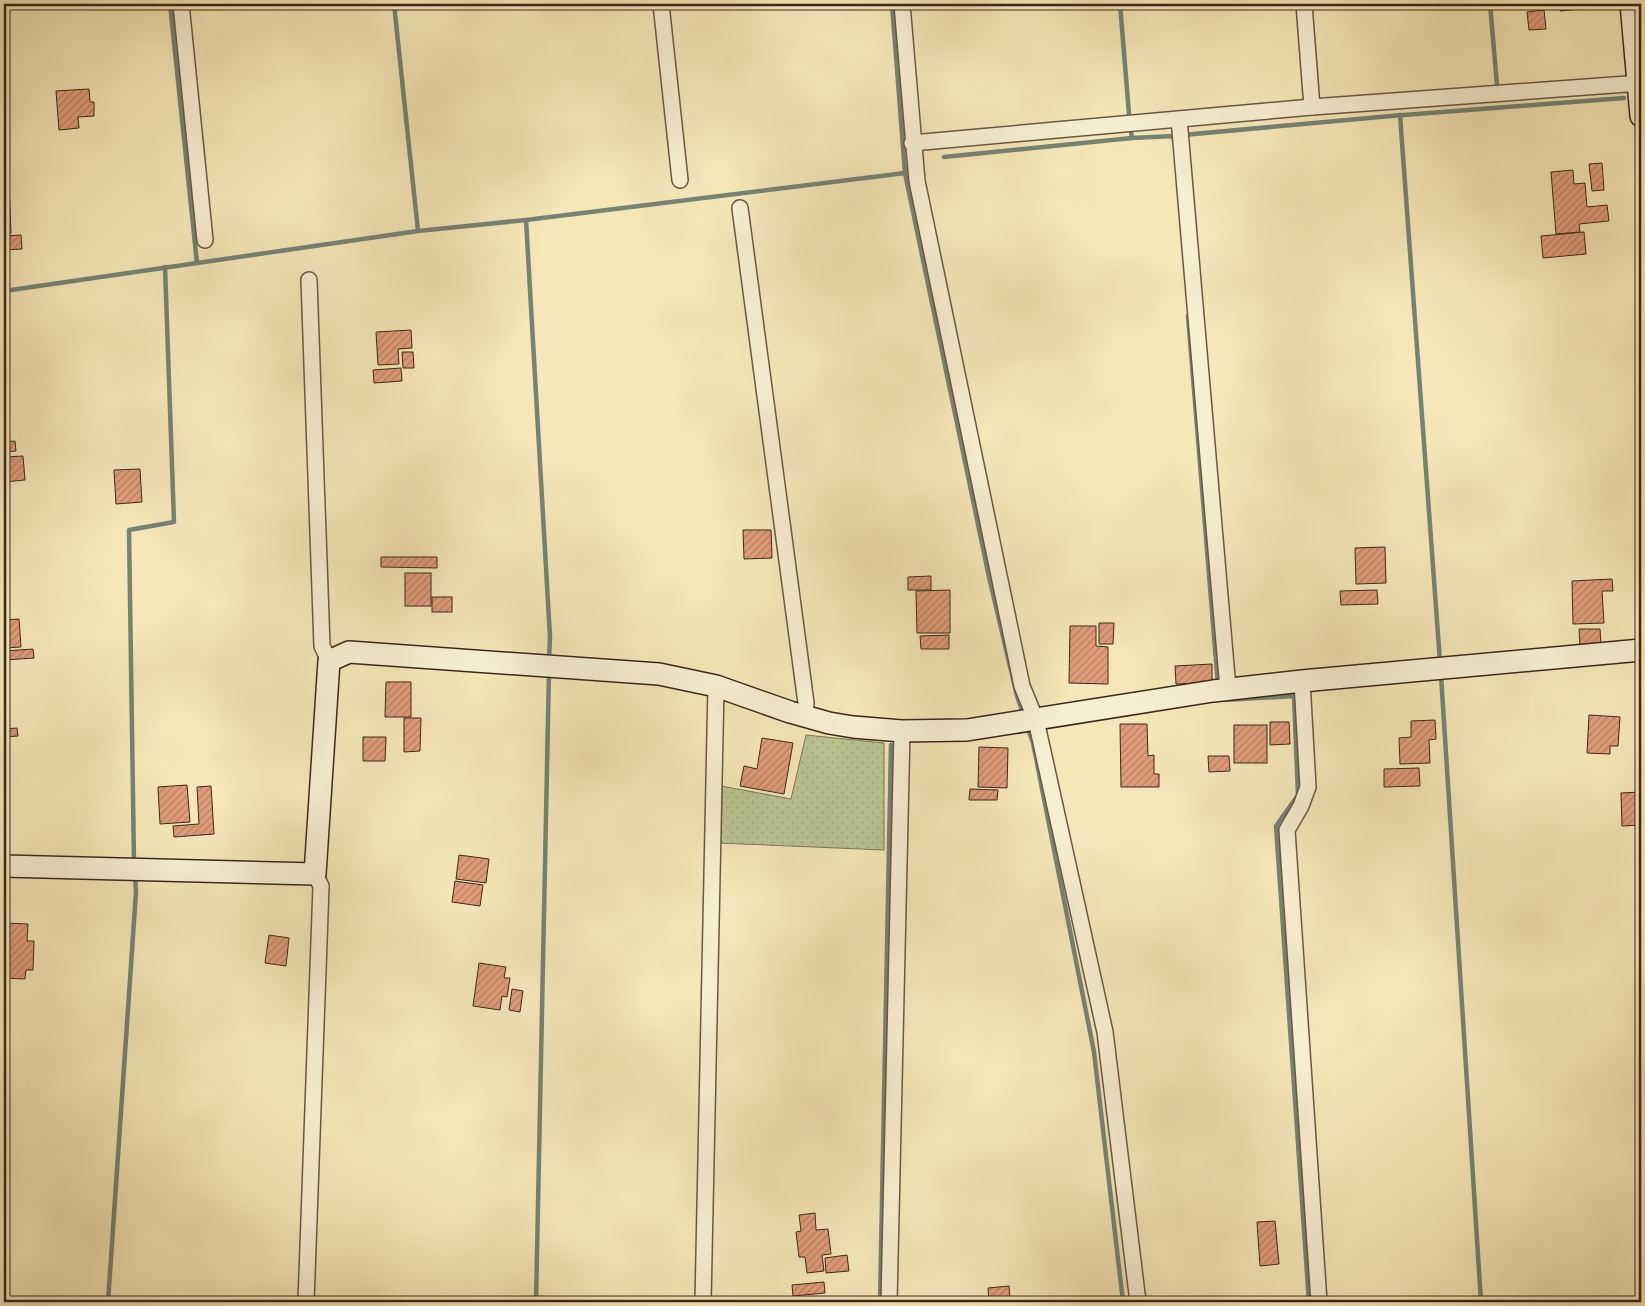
<svg xmlns="http://www.w3.org/2000/svg" width="1645" height="1306" font-family="'IM FELL Great Primer',serif">
<style>
.grass{fill:url(#grass-dots);stroke:#7a7656}
.lines{fill:none;stroke-linecap:round;stroke-linejoin:round}
.stream{stroke:#768373;stroke-width:4.5}
.building{fill:url(#building-hatch);stroke:#3c271a}
.street-casing{stroke:#6a5742;stroke-width:18}
.secondary-casing{stroke:#3c271a;stroke-width:24}
.street{stroke:#f8efd1;stroke-width:15}
.secondary{stroke:#f8efd1;stroke-width:21}
</style>
<defs>
<pattern id="grass-dots" width="8" height="8" patternUnits="userSpaceOnUse" patternTransform="scale(1.25)"><rect width="8" height="8" fill="#b9c691"/><path d="M2 2h.1M6 6h.1" fill="none" stroke="#a0aa7c" stroke-width="1.8" stroke-linecap="round"/></pattern>
<pattern id="building-hatch" width="6" height="6" patternUnits="userSpaceOnUse" patternTransform="scale(1.25)"><rect width="6" height="6" fill="#e19d7b"/><path d="M-1 1l2-2M0 6l6-6M5 7l2-2" fill="none" stroke="#b88064"/></pattern>
</defs>
<rect width="100%" height="100%" fill="#f5e7b8"/>
<filter id="stains"><feTurbulence type="fractalNoise" baseFrequency=".004" numOctaves="4"/><feColorMatrix values="0 0 0 0 .2 0 0 0 0 .09 0 0 0 0 .02 0 0 0 .5 -.17"/></filter>
<radialGradient id="worn" r=".72"><stop offset=".6" stop-color="#630" stop-opacity="0"/><stop offset="1" stop-color="#630" stop-opacity=".3"/></radialGradient>
<!-- grass -->
<polygon class="grass" points="806,735 884,743 884,850 719,843 721,786 791,799"/>
<g class="lines">
<!-- stream -->
<g class="stream">
<polyline points="170,4 197,263"/>
<polyline points="892,4 905,173 989,577 1017,696 1024,716"/>
<polyline points="1120,4 1129,114"/>
<polyline points="1490,4 1497,85"/>
<polyline points="1400,115 1440,662"/>
<polyline points="1131,132 1132,138 1174,136 1174,141"/>
<polyline points="1183,135 1391,116 1624,98"/>
<polyline points="944,157 1132,138"/>
<polyline points="526,220 550,637 549,661"/>
<polyline points="418,231 526,220 905,173"/>
<polyline points="4,291 418,231 394,4"/>
<polyline points="1188,316 1218,685"/>
<polyline points="1441,675 1481,1302"/>
<polyline points="1224,700 1294,696 1298,795 1276,826 1309,1302"/>
<polyline points="1027,726 1033,743 1094,1052 1123,1302"/>
<polyline points="134,863 129,530 174,522 165,267"/>
<polyline points="108,1302 136,892 135,876"/>
<polyline points="536,1302 549,671"/>
<polyline points="880,1302 891,745"/>
</g>
</g>
<!-- building -->
<g class="building">
<polygon points="1560,4 1581,4 1582,9 1560,11"/>
<polygon points="1544,10 1546,29 1529,30 1527,12"/>
<polygon points="89,89 90,102 94,102 94,116 78,117 79,128 59,130 56,91"/>
<polygon points="1602,163 1604,190 1592,191 1589,164"/>
<polygon points="1573,170 1574,184 1585,183 1587,207 1607,205 1609,221 1579,224 1580,232 1556,234 1551,172"/>
<polygon points="9,186 11,233 4,234 4,187"/>
<polygon points="1584,232 1586,254 1543,258 1541,236"/>
<polygon points="21,235 22,249 4,250 4,236"/>
<polygon points="411,330 412,348 398,349 399,364 378,365 376,332"/>
<polygon points="402,352 413,352 414,368 403,368"/>
<polygon points="401,368 402,381 374,383 373,370"/>
<polygon points="4,395 6,395 8,425 4,425"/>
<polygon points="15,441 16,451 4,452 4,442"/>
<polygon points="23,456 25,480 4,482 4,457"/>
<polygon points="140,469 142,502 116,504 114,470"/>
<polygon points="743,530 771,530 772,558 744,559"/>
<polygon points="1385,547 1386,583 1356,584 1355,548"/>
<polygon points="381,557 437,557 437,568 381,567"/>
<rect x="405" y="573" width="26" height="33"/>
<polygon points="931,576 931,590 908,590 908,577"/>
<polygon points="1612,579 1613,591 1602,591 1604,623 1573,624 1572,581"/>
<polygon points="950,590 950,633 917,633 916,591"/>
<polygon points="1377,590 1378,604 1341,605 1340,591"/>
<rect x="432" y="597" width="20" height="15"/>
<polygon points="19,619 21,647 4,648 4,620"/>
<polygon points="1099,623 1114,623 1113,644 1099,644"/>
<polygon points="1070,626 1096,626 1096,646 1108,647 1108,684 1069,683"/>
<polygon points="1579,629 1600,629 1601,645 1580,646"/>
<polygon points="949,635 949,649 921,649 920,636"/>
<polygon points="33,649 34,658 4,660 4,651"/>
<polygon points="1212,664 1212,683 1176,684 1175,666"/>
<polygon points="386,682 411,682 411,717 385,717"/>
<polygon points="1589,715 1620,717 1618,746 1610,746 1610,754 1587,753"/>
<polygon points="404,718 421,718 420,751 404,752"/>
<polygon points="1435,720 1436,739 1429,740 1430,763 1400,764 1399,738 1411,737 1411,721"/>
<polygon points="1270,722 1289,722 1290,744 1270,745"/>
<polygon points="1120,724 1147,724 1148,756 1154,755 1154,774 1159,774 1159,787 1121,787"/>
<rect x="1234" y="725" width="33" height="38"/>
<polygon points="17,728 18,736 4,737 4,729"/>
<polygon points="363,737 386,737 385,761 363,761"/>
<polygon points="762,738 793,743 784,794 740,786 744,766 757,769"/>
<rect x="4" y="743" width="4" height="41"/>
<polygon points="979,747 1008,748 1007,788 978,787"/>
<polygon points="1208,756 1229,756 1230,771 1209,772"/>
<polygon points="1419,768 1420,786 1384,787 1384,769"/>
<polygon points="187,785 190,822 160,824 158,787"/>
<polygon points="211,786 214,834 174,837 173,826 199,824 197,787"/>
<polygon points="970,789 998,790 997,800 969,800"/>
<polygon points="1641,792 1641,825 1622,826 1621,793"/>
<polygon points="459,855 489,859 486,883 456,879"/>
<polygon points="455,881 483,885 480,906 452,902"/>
<polygon points="4,923 28,924 27,941 34,941 33,970 26,970 25,979 4,978"/>
<polygon points="269,935 289,938 286,966 265,963"/>
<polygon points="479,963 506,967 504,978 510,978 507,997 502,996 500,1010 473,1006"/>
<polygon points="512,989 523,991 520,1012 509,1010"/>
<polygon points="815,1213 816,1230 828,1229 831,1254 822,1255 824,1271 807,1273 805,1257 799,1257 796,1232 801,1231 799,1215"/>
<polygon points="1275,1221 1279,1264 1260,1266 1257,1222"/>
<polygon points="847,1255 849,1271 826,1273 825,1258"/>
<polygon points="824,1282 825,1293 793,1296 792,1285"/>
<polygon points="1009,1286 1010,1298 1022,1297 1023,1302 989,1302 988,1288"/>
</g>
<g class="lines">
<defs>
<g id="street">
<polyline points="181,4 205,240"/>
<polyline points="661,4 680,180"/>
<polyline points="902,4 917,181 1022,686 1036,720 1105,1032 1138,1302"/>
<polyline points="1304,4 1312,107"/>
<polyline points="1179,119 1228,689"/>
<polyline points="912,143 1312,107 1641,83"/>
<polyline points="740,208 806,703 805,716"/>
<polyline points="309,280 322,646 329,661"/>
<polyline points="1302,681 1308,787 1301,806 1287,830 1319,1302"/>
<polyline points="306,1302 321,886 315,874"/>
<polyline points="703,1302 716,686"/>
<polyline points="889,1302 902,731"/>
</g>
<g id="secondary">
<polyline points="1631,4 1641,116"/>
<polyline points="4,866 315,874 329,661 349,652 659,674 716,686 790,712 829,723 853,727 902,731 967,730 1213,691 1302,681 1641,650"/>
</g>
</defs>
<!-- street casing -->
<use href="#street" class="street-casing"/>
<!-- secondary casing -->
<use href="#secondary" class="secondary-casing"/>
<!-- street -->
<use href="#street" class="street"/>
<!-- secondary -->
<use href="#secondary" class="secondary"/>
</g>
<!-- margin -->
<rect width="1645" height="1306" fill="none" stroke="#f5e7b8" stroke-width="20"/>
<rect x="5" y="5" width="1635" height="1296" fill="none" stroke="#3c271a" stroke-width="2.5"/>
<rect x="10" y="10" width="1625" height="1286" fill="none" stroke="#3c271a"/>
<rect width="100%" height="100%" filter="url(#stains)"/>
<rect width="100%" height="100%" fill="url(#worn)"/>
</svg>
